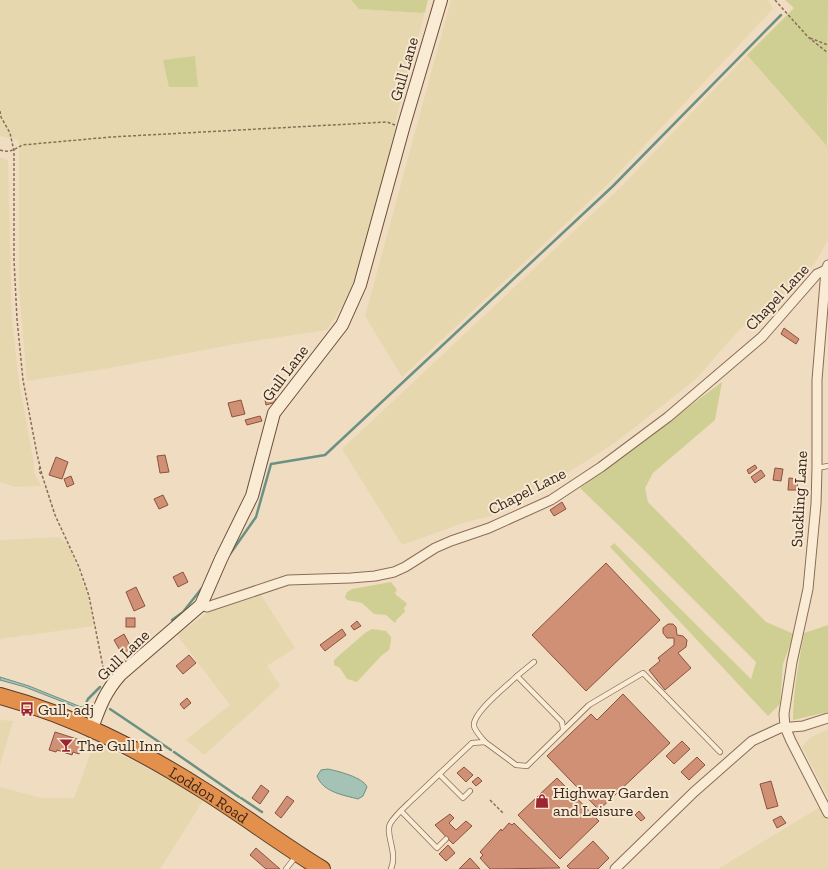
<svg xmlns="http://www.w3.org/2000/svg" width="828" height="869" font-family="'Zilla Slab',serif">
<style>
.farmland{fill:#e6d7ae}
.green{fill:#cfcf94}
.water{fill:#a4c2b6;stroke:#6a9183}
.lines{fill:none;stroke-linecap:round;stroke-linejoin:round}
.stream{stroke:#6a9183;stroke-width:2.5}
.building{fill:#d09075;stroke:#8b523c}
.lane-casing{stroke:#8b6d57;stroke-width:6}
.street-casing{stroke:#8b6d57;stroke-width:11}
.secondary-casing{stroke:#6c4e3b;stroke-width:14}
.highway-casing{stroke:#583b2c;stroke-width:18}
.path{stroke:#8b6d57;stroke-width:1.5;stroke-dasharray:3 2;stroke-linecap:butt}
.lane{stroke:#faebd5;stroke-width:4.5}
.street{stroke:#faebd5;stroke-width:9}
.secondary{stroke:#faebd5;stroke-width:12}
.highway{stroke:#e4904d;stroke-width:16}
.labels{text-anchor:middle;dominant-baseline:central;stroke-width:4;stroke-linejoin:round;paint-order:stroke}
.street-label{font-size:16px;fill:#39271d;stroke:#f7e8d1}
.poi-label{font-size:16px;fill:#39271d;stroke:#f7e8d1;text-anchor:start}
</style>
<rect width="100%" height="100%" fill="#f0ddc1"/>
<!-- farmland -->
<g class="farmland">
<polygon points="0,0 351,0 359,9 421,13 425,12 396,119 395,125 397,128 352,291 327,330 241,343 110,368 27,381 19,290 19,140 0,136"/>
<polygon points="451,0 768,0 773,9 611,181 402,377 365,316"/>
<polygon points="747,55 828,146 828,240 815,263 781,300 740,329 696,379 616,442 527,499 495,515 463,523 402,545 342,449 622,186"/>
<polygon points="0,157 8,160 12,319 19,381 34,464 34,472 41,486 15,487 0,482"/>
<polygon points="60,537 70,547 88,597 94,626 0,639 0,540"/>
<polygon points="261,595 295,648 267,666 280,686 204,755 186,740 230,705 177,635 208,612"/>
<polygon points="0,720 13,721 0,765"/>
<polygon points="828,729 828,797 802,747 810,738"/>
<polygon points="94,744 135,761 204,799 160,869 0,869 0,787 42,798 74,798"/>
<polygon points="820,807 828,821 828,869 718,869"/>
</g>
<!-- green -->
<g class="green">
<polygon points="351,0 428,0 425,12 421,13 359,9"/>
<polygon points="785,0 828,0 827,146 747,55 794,8"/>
<polygon points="195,56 198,87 169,87 163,60"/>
<polygon points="722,382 715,420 653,473 645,488 648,502 766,622 794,634 783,664 780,704 768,716 610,547 614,543 751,679 756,662 644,550 580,488"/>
<path d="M 391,582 L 397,590 L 395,593 C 398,598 403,599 407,604 L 404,608 L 405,612 L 397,619 L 395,623 L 386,615 L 374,614 L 362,603 L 347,600 L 345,597 L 347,592 L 352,589 Z"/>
<path d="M 828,625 L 828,712 L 793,720 C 793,691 799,662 804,633 Z"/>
<polygon points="372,629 386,631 391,637 391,641 389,650 381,656 357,682 347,679 340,668 334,665 334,660 365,633"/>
</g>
<!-- water -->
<g class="water">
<polygon points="0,677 29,686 81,707 81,709 25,687 0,680"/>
<path d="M 328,769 C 337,771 363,777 367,787 L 363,796 L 358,799 C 343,795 323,792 317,776 L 321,770 Z"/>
</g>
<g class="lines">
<!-- stream -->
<g class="stream">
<polyline points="230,554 256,517 271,464 325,455 613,186 781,15"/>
<polyline points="172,620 183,612 202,588"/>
<polyline points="109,676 143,643"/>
<polyline points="79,708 84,707 88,699 100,687"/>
<polyline points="110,709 171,750"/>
<polyline points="174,752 239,797"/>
<polyline points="241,798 262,812"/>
</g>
</g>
<!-- building -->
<g class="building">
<polygon points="784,328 799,339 796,344 781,334"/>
<polygon points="275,397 276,402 266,405 265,400"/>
<polygon points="241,400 245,414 232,417 228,403"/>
<polygon points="260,416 262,421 247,425 245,420"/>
<polygon points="165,455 169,472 160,473 157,456"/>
<polygon points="56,457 68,462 62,479 49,475"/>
<polygon points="755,465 757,468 749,474 747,470"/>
<polygon points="775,468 783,469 781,481 773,480"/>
<polygon points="761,470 765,476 755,483 751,477"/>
<polygon points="71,476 74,484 67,487 64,479"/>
<polygon points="789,478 798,479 797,490 788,490"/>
<polygon points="163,495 168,505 159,509 154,499"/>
<polygon points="562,502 566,509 554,516 550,510"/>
<polygon points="606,563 660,620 586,691 532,635"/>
<polygon points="183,572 188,582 178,587 173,577"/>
<polygon points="136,587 145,606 134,611 126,592"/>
<rect x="126" y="618" width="9" height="9"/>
<polygon points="357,621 361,626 354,630 351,626"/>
<polygon points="668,624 673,624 676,627 677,635 683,636 687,640 686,647 678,653 691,668 665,690 649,670 660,661 658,658 674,645 674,638 667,638 663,633 663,628"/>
<polygon points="342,629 346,635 325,651 320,645"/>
<polygon points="124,634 132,649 122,654 114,640"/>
<polygon points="189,655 196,663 183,674 176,666"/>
<polygon points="623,694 670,743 599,810 547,756 591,714 597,720"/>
<polygon points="187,698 191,703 184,709 180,704"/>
<polygon points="55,732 83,741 79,754 73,752 72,755 57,750 56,752 49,750"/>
<polygon points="682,741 690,749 674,764 666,756"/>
<polygon points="697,757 705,765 689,780 681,772"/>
<polygon points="464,767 473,775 466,782 457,773"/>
<polygon points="478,777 482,781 476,786 472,782"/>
<polygon points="557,778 599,821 560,859 518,815"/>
<polygon points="771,781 778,806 767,809 760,784"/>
<polygon points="261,785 269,791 260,804 252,798"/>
<polygon points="287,796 294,801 281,818 275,813"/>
<polygon points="639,811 645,818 641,821 635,815"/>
<polygon points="450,814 454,818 449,823 456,830 466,821 472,826 453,844 435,825"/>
<polygon points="781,816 786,823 777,828 773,820"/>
<polygon points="509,823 512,825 514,823 560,868 490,869 480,858 483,855 480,852 501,829 502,831"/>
<polygon points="593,841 609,858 598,869 570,869 567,866"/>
<polygon points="448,845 455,853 446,861 439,854"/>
<polygon points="256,848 280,869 266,869 250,855"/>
<polygon points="470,858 480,869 459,869"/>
</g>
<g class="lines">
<defs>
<g id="lane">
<polyline points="817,468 828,466"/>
<polyline points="517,676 534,662"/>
<path d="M 485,742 C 481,737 475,731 474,726 C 472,713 507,686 517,676 L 562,722 L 563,729"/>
<polyline points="439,774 463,798 470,791"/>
<polyline points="401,811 437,848 446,839"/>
<polyline points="286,869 297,855"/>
<path d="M 391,869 C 398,852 385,835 390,824 C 395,815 406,806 413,799 C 433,780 452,762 472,743 L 485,742 L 516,765 L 527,766 L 589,705 L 643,673 L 720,752"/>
</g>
<g id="street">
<polyline points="828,265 826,270 817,380 817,468 816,504 808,589 792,662 784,714 785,727 791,741 828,813"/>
<polyline points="201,605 207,607 288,580 351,578 375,576 394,572 405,567 435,548 451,541 489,528 551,500 601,467 668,417 762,337 817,274 826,270"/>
<polyline points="615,869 694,792 752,741 780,728 803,726 828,718"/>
</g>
<path id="secondary" d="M 92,728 C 100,706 105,692 120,675 L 201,605 L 221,559 L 252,496 L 274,413 L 342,325 L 360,285 L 404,125 L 441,0"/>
<g id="highway">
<path id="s1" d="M 0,696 C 74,716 138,749 203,790 C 243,815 281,844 322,869"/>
</g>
</defs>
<!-- lane casing -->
<use href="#lane" class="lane-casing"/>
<!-- street casing -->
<use href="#street" class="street-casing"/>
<!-- secondary casing -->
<use href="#secondary" class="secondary-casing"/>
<!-- highway casing -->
<use href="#highway" class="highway-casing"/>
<!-- path -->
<g class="path">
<polyline points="775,0 808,37 828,53"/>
<polyline points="810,38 828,45"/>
<polyline points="0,111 1,117 10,133 14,151 14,260 17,319 23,380 37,454 42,475 55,515 79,567 89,596 105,677"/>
<path d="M 0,150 C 9,153 14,150 22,145 L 111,137 L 387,122 L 395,125"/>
<polyline points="40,467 39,471 41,474"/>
<polyline points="490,800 503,813"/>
</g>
<!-- lane -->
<use href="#lane" class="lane"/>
<!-- street -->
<use href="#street" class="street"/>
<!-- secondary -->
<use href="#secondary" class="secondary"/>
<!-- highway -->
<use href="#highway" class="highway"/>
</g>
<!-- icons -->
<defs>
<symbol id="bus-bare" viewBox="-9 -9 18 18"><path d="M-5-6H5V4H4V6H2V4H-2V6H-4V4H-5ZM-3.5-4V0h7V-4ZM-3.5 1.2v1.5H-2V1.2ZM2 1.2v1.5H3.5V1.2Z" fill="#9d2433" stroke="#f7e8d1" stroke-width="2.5" paint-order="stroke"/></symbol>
<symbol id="bar-bare" viewBox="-9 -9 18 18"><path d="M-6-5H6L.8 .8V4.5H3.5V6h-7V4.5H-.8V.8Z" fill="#9d2433" stroke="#f7e8d1" stroke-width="2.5" paint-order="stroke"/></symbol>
<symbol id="shop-bare" viewBox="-9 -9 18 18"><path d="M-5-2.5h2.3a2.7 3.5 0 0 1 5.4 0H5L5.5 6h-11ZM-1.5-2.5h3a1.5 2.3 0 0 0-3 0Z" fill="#9d2433" stroke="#f7e8d1" stroke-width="2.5" paint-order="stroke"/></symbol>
</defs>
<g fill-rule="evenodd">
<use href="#bus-bare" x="17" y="699" width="20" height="20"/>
<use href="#bar-bare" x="56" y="735" width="20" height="20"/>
<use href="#shop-bare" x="532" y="791" width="20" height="20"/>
</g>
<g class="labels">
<!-- street labels -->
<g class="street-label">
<text transform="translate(404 69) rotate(-74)">Gull Lane</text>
<text transform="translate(777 297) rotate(-47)">Chapel Lane</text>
<text transform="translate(285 373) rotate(-53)">Gull Lane</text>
<text transform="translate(527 491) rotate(-27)">Chapel Lane</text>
<text transform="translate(799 499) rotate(-87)">Suckling Lane</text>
<text transform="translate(123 655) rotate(-44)">Gull Lane</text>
<text stroke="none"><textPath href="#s1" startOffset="232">Loddon Road</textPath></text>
</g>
<!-- poi labels -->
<g class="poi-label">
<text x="38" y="709">Gull, adj</text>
<text x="77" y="745">The Gull Inn</text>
<text x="553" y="792">Highway Garden<tspan x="553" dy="18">and Leisure</tspan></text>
</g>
</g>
</svg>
